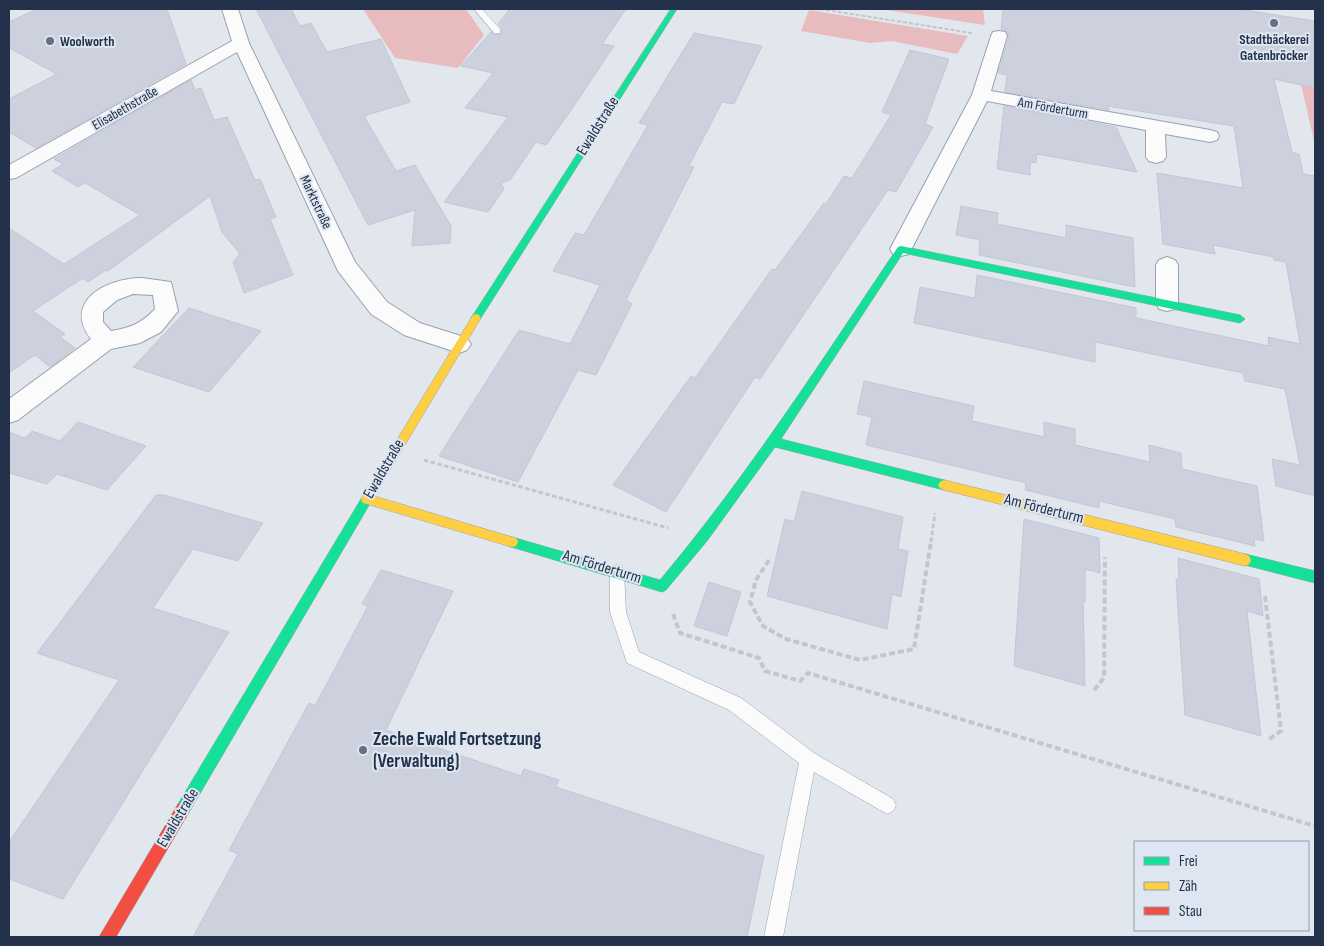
<svg xmlns="http://www.w3.org/2000/svg" width="1324" height="946" font-family="'Sofia Sans Condensed',sans-serif">
<style>
.green{fill:#e8bcbe}
.building{fill:#cdd1dd;stroke:#c3c6d6}
.lines{fill:none;stroke-linecap:round;stroke-linejoin:round}
.lane-casing{stroke:#98a1ae;stroke-width:1}
.street-casing{stroke:#98a1ae;stroke-width:2}
.fast-casing{stroke:#98a1ae;stroke-width:1}
.slow-casing{stroke:#98a1ae;stroke-width:1}
.jam-casing{stroke:#98a1ae;stroke-width:1}
.path-far2{stroke:#c2c7cc;stroke-width:2;stroke-dasharray:4 2;stroke-linecap:butt}
.path-far1{stroke:#c2c7cc;stroke-width:3;stroke-dasharray:4.5 2.5;stroke-linecap:butt}
.path{stroke:#c2c7cc;stroke-width:4;stroke-dasharray:6 3;stroke-linecap:butt}
.lane{fill:#fbfbfc;fill-rule:evenodd}
.street{fill:#fbfbfc;fill-rule:evenodd}
.fast{fill:#16e098;fill-rule:evenodd}
.slow{fill:#ffcf43;fill-rule:evenodd}
.jam{fill:#f24e42;fill-rule:evenodd}
.poi-dot{fill:#667183;stroke:#dee6f2;stroke-width:2}
.labels{text-anchor:middle;dominant-baseline:central;stroke-width:4;stroke-linejoin:round;paint-order:stroke}
.far-poi-label{font-size:14px;font-weight:bold;fill:#23314a;stroke:#dee6f2}
.far-street-label{font-size:14px;fill:#23314a;stroke:#dee6f2}
.street-label{font-size:16px;fill:#23314a;stroke:#dee6f2}
.near-poi-label{font-size:19px;font-weight:bold;fill:#23314a;stroke:#dee6f2;text-anchor:start}
</style>
<rect width="100%" height="100%" fill="#e2e7ee"/>
<!-- green -->
<g class="green">
<polygon points="363,9 466,9 484,35 458,68 395,58"/>
<polygon points="879,9 983,9 985,25"/>
<polygon points="809,10 968,36 957,54 892,41 870,43 801,31"/>
<polygon points="1315,38 1315,145 1301,84 1309,41"/>
</g>
<!-- building -->
<g class="building">
<polygon points="37,9 167,9 186,64 36,148 9,132 9,99 57,74 9,48 9,22"/>
<polygon points="256,9 291,9 300,26 311,23 327,52 381,39 410,102 364,116 396,171 415,165 451,226 450,243 412,246 415,210 368,225"/>
<polygon points="510,9 626,9 602,44 614,46 567,116 546,145 536,142 510,180 501,183 504,189 488,212 444,202 508,117 465,108 493,73 461,66 491,32 494,35 501,34 502,29 498,24"/>
<polygon points="1003,9 1238,9 1315,21 1315,88 1274,79 1292,152 1299,154 1303,174 1315,176 1315,347 1313,347 1315,347 1315,496 1276,486 1272,459 1300,465 1285,389 1245,381 1243,373 1095,342 1095,362 914,323 920,287 975,298 977,275 1136,308 1136,318 1269,346 1268,337 1300,344 1286,262 1274,260 1273,257 1213,245 1215,254 1163,244 1157,173 1243,188 1234,126 1107,106 1109,110 1005,92 1007,75 998,73 1009,37 1007,31 1001,29"/>
<polygon points="694,33 762,46 734,104 722,102 689,166 694,167 626,300 632,304 596,375 578,370 518,482 439,456 519,330 570,344 600,285 553,271 575,233 584,235 648,125 639,123"/>
<polygon points="910,50 949,59 925,124 933,127 896,192 888,190 760,379 755,377 666,512 613,485 691,376 695,378 772,269 775,270 824,203 826,204 844,176 852,178 891,115 882,112"/>
<polygon points="191,80 195,90 201,88 214,120 227,117 255,180 260,179 276,217 270,219 293,275 244,293 233,262 240,254 222,232 210,196 108,271 106,270 88,282 83,278 33,311 65,334 60,337 75,348 50,367 35,355 9,373 9,228 64,264 140,215 85,183 78,187 52,171 63,164 54,159"/>
<polygon points="1004,106 1116,127 1137,172 1037,154 1036,163 1030,162 1030,175 997,169"/>
<polygon points="961,206 998,213 997,224 1066,238 1066,225 1133,238 1135,287 979,255 980,240 956,235"/>
<polygon points="189,308 261,331 209,392 133,367"/>
<polygon points="864,381 974,406 972,421 1044,437 1044,422 1075,429 1075,445 1150,462 1149,445 1181,453 1182,469 1257,486 1264,541 1254,539 1255,546 1176,527 1175,519 1099,501 1099,508 1025,490 1026,483 866,445 872,417 857,414"/>
<polygon points="78,422 146,446 107,490 57,474 47,484 9,473 9,432 25,438 32,431 60,441"/>
<polygon points="802,491 903,517 898,549 908,551 901,597 892,594 887,629 767,596 785,519 794,522"/>
<polygon points="156,495 164,495 263,523 238,561 193,549 153,608 229,632 63,899 9,879 9,842 119,680 37,653"/>
<polygon points="1024,519 1099,538 1100,573 1085,569 1085,602 1083,601 1085,686 1014,666"/>
<polygon points="1178,558 1259,579 1263,616 1247,611 1261,736 1185,715 1176,579 1179,580"/>
<polygon points="381,570 453,591 386,730 521,776 524,769 559,780 556,787 764,856 747,937 193,937 238,854 229,850 309,703 315,706 368,606 362,604"/>
<polygon points="709,582 741,592 727,636 694,626"/>
</g>
<g class="lines">
<defs>
<g id="lane">
<polygon points="474,9 482,9 500,29 500,33 494,33"/>
<polygon points="617,565 622,567 624,572 626,612 639,652 741,698 814,753 893,799 896,805 893,811 887,814 814,772 783,937 764,937 799,763 729,710 627,663 610,612 610,572 612,567"/>
</g>
<g id="street">
<polygon points="222,9 238,9 249,43 355,262 387,302 420,323 467,338 471,344 467,350 459,353 404,335 371,314 338,271 237,52 16,178 9,179 9,165 232,41"/>
<polygon points="999,31 1005,32 1007,36 991,91 1210,130 1217,132 1219,136 1217,140 1210,142 1165,134 1166,157 1163,161 1156,163 1149,161 1146,157 1146,130 987,101 909,254 901,256 893,254 890,249 972,95 991,36 993,32"/>
<polygon points="1167,257 1175,260 1178,265 1178,303 1175,309 1167,311 1159,309 1156,303 1156,265 1159,260"/>
<path d="M 142,278 L 171,282 L 178,311 L 161,332 L 140,343 L 111,349 L 18,420 L 9,423 L 9,399 L 91,339 C 62,301 107,278 142,278 ZM 133,294 L 153,295 L 155,309 C 142,323 130,328 111,331 L 103,322 L 103,312 L 117,300 Z"/>
</g>
<g id="fast">
<polygon points="671,9 677,9 479,321 473,321 471,318 473,315"/>
<path d="M 901,246 L 1240,315 L 1245,319 L 1240,323 L 903,253 L 781,439 L 944,480 L 948,482 L 950,485 L 948,488 L 944,490 L 775,447 L 707,541 L 666,590 L 662,592 L 508,546 L 506,542 L 508,538 L 512,537 L 660,580 C 748,475 822,360 898,247 Z"/>
<polygon points="374,482 378,484 380,487 378,490 188,814 183,816 178,814 176,809 178,804 370,484"/>
<polygon points="1245,554 1315,571 1315,583 1241,564 1239,560 1241,556"/>
</g>
<g id="slow">
<polygon points="476,314 479,315 481,318 479,321 378,490 374,492 370,490 368,487 370,484 473,315"/>
<polygon points="944,480 1245,554 1249,556 1251,560 1249,564 1245,566 944,490 940,488 938,485 940,482"/>
<polygon points="367,494 512,537 516,538 518,542 516,546 512,547 367,504 363,503 361,499 363,495"/>
</g>
<polygon id="jam" points="183,802 188,804 190,809 188,814 116,937 99,937 178,804"/>
</defs>
<!-- lane casing -->
<use href="#lane" class="lane-casing"/>
<!-- street casing -->
<use href="#street" class="street-casing"/>
<!-- fast casing -->
<use href="#fast" class="fast-casing"/>
<!-- slow casing -->
<use href="#slow" class="slow-casing"/>
<!-- jam casing -->
<use href="#jam" class="jam-casing"/>
<!-- path-far2 -->
<polyline class="path-far2" points="820,9 972,33"/>
<!-- path-far1 -->
<g class="path-far1">
<polyline points="424,460 668,528"/>
<polyline points="931,542 935,513"/>
</g>
<!-- path -->
<g class="path">
<polyline points="769,560 756,580 750,602 763,626 786,639 860,660 914,649 931,541"/>
<polyline points="1265,596 1281,731 1268,740"/>
<polyline points="673,614 680,633 759,658 765,671 800,681 808,673 1315,826"/>
<polyline points="1094,690 1104,678 1105,557"/>
</g>
<!-- lane -->
<use href="#lane" class="lane"/>
<!-- street -->
<use href="#street" class="street"/>
<!-- fast -->
<use href="#fast" class="fast"/>
<!-- slow -->
<use href="#slow" class="slow"/>
<!-- jam -->
<use href="#jam" class="jam"/>
</g>
<!-- markers -->
<g class="poi-dot">
<circle cx="1274" cy="23" r="5"/>
<circle cx="50" cy="41" r="5"/>
<circle cx="363" cy="750" r="5"/>
</g>
<g class="labels">
<!-- far-poi labels -->
<g class="far-poi-label">
<text x="1274" y="39">Stadtbäckerei<tspan x="1274" dy="16">Gatenbröcker</tspan></text>
<text x="60" y="41" text-anchor="start">Woolworth</text>
</g>
<!-- far-street labels -->
<g class="far-street-label">
<text transform="translate(125 108) rotate(-30)">Elisabethstraße</text>
<text transform="translate(1053 108) rotate(10)">Am Förderturm</text>
<text transform="translate(316 202) rotate(65)">Marktstraße</text>
</g>
<!-- street labels -->
<g class="street-label">
<text transform="translate(598 126) rotate(-58)">Ewaldstraße</text>
<text transform="translate(384 469) rotate(-60)">Ewaldstraße</text>
<text transform="translate(1044 509) rotate(14)">Am Förderturm</text>
<text transform="translate(602 567) rotate(17)">Am Förderturm</text>
<text transform="translate(178 818) rotate(-59)">Ewaldstraße</text>
</g>
<!-- near-poi labels -->
<g class="near-poi-label">
<text x="373" y="739">Zeche Ewald Fortsetzung<tspan x="373" dy="22">(Verwaltung)</tspan></text>
</g>
</g>
<!-- border -->
<rect width="1324" height="946" fill="none" stroke="#23314a" stroke-width="20"/>
<!-- legend -->
<rect x="1134" y="841" width="175" height="90" fill="#dee6f2" stroke="#939eaf"/>
<rect x="1144" y="857" width="25" height="8" fill="#16e098" stroke="#939eaf"/>
<text x="1179" y="866" font-size="15" fill="#23314a">Frei</text>
<rect x="1144" y="882" width="25" height="8" fill="#ffcf43" stroke="#939eaf"/>
<text x="1179" y="891" font-size="15" fill="#23314a">Zäh</text>
<rect x="1144" y="907" width="25" height="8" fill="#f24e42" stroke="#939eaf"/>
<text x="1179" y="916" font-size="15" fill="#23314a">Stau</text>
</svg>
